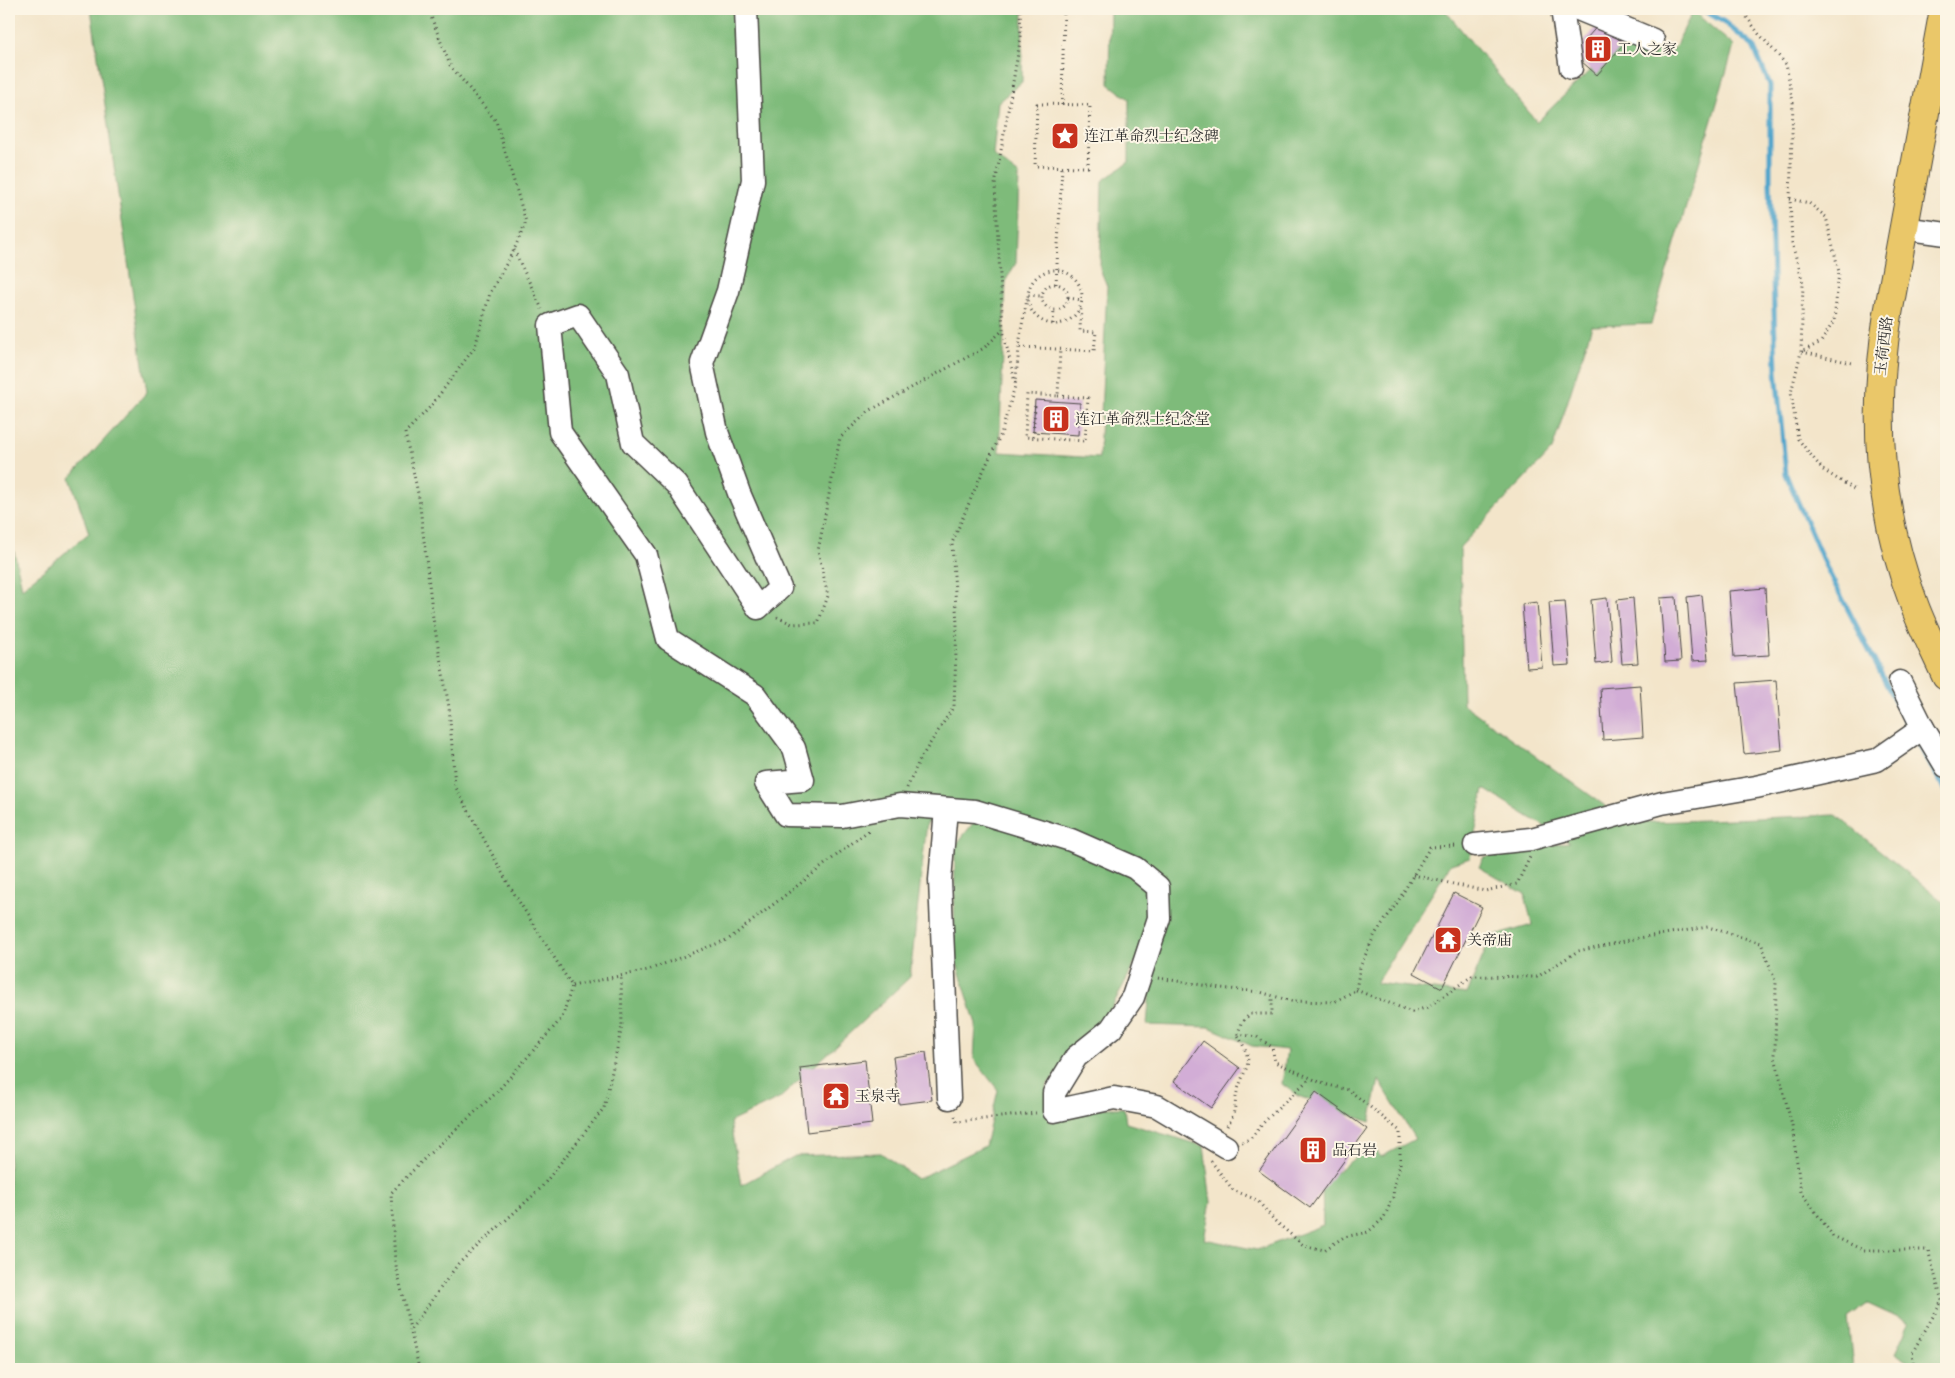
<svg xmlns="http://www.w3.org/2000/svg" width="1955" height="1378" font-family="'IM FELL DW Pica','Noto Serif SC',serif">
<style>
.forest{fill:#7ebb7a;stroke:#547352;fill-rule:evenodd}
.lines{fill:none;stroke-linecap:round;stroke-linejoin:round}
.stream{stroke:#50a4cb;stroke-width:5}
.building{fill:#d2add6}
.minor-casing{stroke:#494743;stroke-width:25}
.major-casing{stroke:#494743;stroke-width:30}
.path{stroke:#494743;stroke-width:3;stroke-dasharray:1 4;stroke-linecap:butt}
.minor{stroke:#fff;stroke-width:22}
.major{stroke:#eac769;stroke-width:28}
.labels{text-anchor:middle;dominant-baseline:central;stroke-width:4;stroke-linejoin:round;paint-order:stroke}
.poi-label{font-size:15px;fill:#2b2b2b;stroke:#fcf5e5;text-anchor:start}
.street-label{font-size:15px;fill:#2b2b2b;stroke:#fcf5e5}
</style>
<rect width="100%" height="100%" fill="#fcf5e5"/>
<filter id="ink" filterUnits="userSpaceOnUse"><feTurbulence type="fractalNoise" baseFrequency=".02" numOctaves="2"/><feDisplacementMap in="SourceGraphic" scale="10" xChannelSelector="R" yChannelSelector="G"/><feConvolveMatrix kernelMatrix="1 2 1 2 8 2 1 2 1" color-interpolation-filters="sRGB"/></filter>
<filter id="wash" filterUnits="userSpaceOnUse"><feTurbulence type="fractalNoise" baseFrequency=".0096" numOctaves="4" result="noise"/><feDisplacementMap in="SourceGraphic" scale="20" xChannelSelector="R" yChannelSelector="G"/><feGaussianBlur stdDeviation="1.12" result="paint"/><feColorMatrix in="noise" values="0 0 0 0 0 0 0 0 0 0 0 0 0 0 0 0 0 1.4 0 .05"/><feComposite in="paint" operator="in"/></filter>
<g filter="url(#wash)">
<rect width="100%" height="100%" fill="#f3e5ca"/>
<!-- forest -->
<path class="forest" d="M 91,9 L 1023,9 L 1022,82 L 998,102 L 993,155 L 1019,175 L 1016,263 L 1006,280 L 999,452 L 1099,458 L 1107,286 L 1100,269 L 1102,181 L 1129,162 L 1129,99 L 1109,84 L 1110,9 L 1444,9 L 1537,122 L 1621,40 L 1674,49 L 1693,11 L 1734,46 L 1651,324 L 1592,326 L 1552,450 L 1460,547 L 1463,704 L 1629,823 L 1836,815 L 1946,904 L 1946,1367 L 1920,1369 L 1895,1353 L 1909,1323 L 1868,1304 L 1848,1318 L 1853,1369 L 9,1369 L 9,528 L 22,588 L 89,533 L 70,478 L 147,392 ZM 1484,789 L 1570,842 L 1484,857 L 1479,867 L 1525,894 L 1532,925 L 1491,937 L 1467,994 L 1376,983 L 1451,864 L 1470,858 ZM 927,822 L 974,822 L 955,846 L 954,954 L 976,1024 L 974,1059 L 998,1090 L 985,1146 L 917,1179 L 881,1153 L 795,1156 L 741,1185 L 730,1122 L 779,1099 L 910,977 ZM 1136,961 L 1150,988 L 1147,1025 L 1209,1027 L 1252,1046 L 1287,1050 L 1282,1084 L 1298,1096 L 1370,1122 L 1379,1080 L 1415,1139 L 1381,1157 L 1372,1145 L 1322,1183 L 1323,1225 L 1257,1250 L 1204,1239 L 1211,1202 L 1204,1146 L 1126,1123 L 1124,1108 L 1092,1108 L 1050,1122 L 1046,1086 L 1103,1024 Z"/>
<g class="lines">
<!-- stream -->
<g class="stream">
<polyline points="1701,9 1724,22 1753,46 1770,85 1770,184 1776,371 1786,474 1825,565 1910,730"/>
<polyline points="1915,740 1946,791"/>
</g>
</g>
<g id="blocks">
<!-- building -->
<g class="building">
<polygon points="1600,23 1624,44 1597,75 1573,54"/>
<polygon points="1035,400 1080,403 1078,435 1033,432"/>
<polygon points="1765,588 1769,655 1734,657 1729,591"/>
<polygon points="1702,595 1708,660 1692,661 1687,597"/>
<polygon points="1676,597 1681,661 1665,662 1660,598"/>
<polygon points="1607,598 1612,662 1596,664 1591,600"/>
<polygon points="1633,598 1638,663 1622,664 1617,600"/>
<polygon points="1565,601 1570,665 1554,666 1549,602"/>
<polygon points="1537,602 1542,667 1527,668 1522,604"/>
<polygon points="1776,680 1782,750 1744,754 1737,683"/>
<polygon points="1640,685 1643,737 1603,740 1600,688"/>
<polygon points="1454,893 1482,907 1442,988 1414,973"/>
<polygon points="1203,1041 1240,1068 1211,1108 1174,1081"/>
<polygon points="926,1052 932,1100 899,1104 893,1057"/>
<polygon points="865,1060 872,1124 807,1132 800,1068"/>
<polygon points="1316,1092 1367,1129 1310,1208 1259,1171"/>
</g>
</g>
</g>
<g filter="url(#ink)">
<use href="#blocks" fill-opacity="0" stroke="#494743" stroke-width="1"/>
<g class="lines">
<defs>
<g id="minor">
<polyline points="746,9 753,180 728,291 702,363 717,432 739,493 780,588 758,608 677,485 633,443 618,374 578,315 550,325 560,432 646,555 668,639 755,695 794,748 803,780 766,783 786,815 842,816 900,805 975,811 1071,840 1135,868 1158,887 1159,918 1133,997 1111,1029 1076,1057 1054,1093 1054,1111 1114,1098 1157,1106 1226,1147"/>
<polyline points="1562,9 1571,68"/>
<polyline points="1578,9 1653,40"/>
<polyline points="1903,228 1946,234"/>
<polyline points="1900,682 1923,728 1946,766"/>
<polyline points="946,809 940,880 949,1098"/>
<polyline points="1475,845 1531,839 1662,803 1756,787 1877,760 1923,728"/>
</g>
<path id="major" d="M 1944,9 L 1888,314 C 1872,415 1878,510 1915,607 C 1924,631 1936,653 1946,676"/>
</defs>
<!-- minor casing -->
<use href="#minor" class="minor-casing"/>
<!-- major casing -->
<use href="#major" class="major-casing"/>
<!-- path -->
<g class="path">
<polyline points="1741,9 1759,34 1786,64 1793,103 1790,199 1792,243 1803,283 1801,352 1791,393 1798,439 1823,470 1857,491"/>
<polygon points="1037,104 1090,105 1088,167 1035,166"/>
<polyline points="1062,105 1064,9"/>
<polyline points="1790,199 1809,203 1826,217 1839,272 1834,321 1821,342 1801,352"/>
<polyline points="514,250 542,309"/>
<circle cx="1055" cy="297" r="27"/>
<circle cx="1055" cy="297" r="13"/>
<polyline points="1056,284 1062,167"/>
<polyline points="1068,298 1082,300"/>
<polyline points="1053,324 1054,311"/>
<polyline points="1020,347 1094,351 1096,332 1080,331 1081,306"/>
<polyline points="1802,352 1852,363"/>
<polyline points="1015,383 1003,330 995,185 1021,36 1020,9"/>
<polyline points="1058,396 1088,398 1085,441 1025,437 1027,394 1058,396 1060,349"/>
<polyline points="1033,437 1035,406"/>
<polyline points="777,617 792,624 818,623 828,596 818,551 840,438 869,411 984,348 1003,330"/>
<polyline points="907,788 919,761 954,706 957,624 952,543 978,482 1001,434 1015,386 1021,330 1028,295 1041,296"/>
<polyline points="1413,875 1485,891 1517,884 1530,857"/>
<polyline points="1158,978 1221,988 1260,992 1291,1001 1334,1002 1356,990 1360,967 1375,934 1397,903 1430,847 1458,846"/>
<polyline points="572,986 648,970 729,939 869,830"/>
<polyline points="1356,990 1412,1012 1428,1007 1472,976 1537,977 1578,951 1639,938 1708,927 1761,943 1776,983 1775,1057 1792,1126 1801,1192 1833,1236 1863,1250 1928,1250 1942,1301 1912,1353 1914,1369"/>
<polyline points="955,1116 957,1122 1036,1113"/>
<path d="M 1227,1126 C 1238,1110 1233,1105 1238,1089 C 1248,1060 1254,1066 1238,1035"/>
<polyline points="1242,1142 1250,1139 1265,1121 1310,1078"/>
<polyline points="1211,1161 1233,1190 1257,1200 1275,1221 1303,1245 1324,1250 1344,1237 1368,1232 1384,1218 1393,1197 1394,1185 1400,1165 1400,1131 1349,1090 1324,1084 1275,1062 1272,1047 1257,1037 1238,1034 1241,1023 1250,1014 1272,1014 1272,996"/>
<polyline points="411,1329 458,1264 540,1189 604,1108 622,1026 621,975"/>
<polyline points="419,1369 395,1261 391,1193 427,1156 496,1093 562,1018 572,986 510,887 455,786 449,707 433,618 419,498 405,433 431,406 475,347 490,293 514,250 526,222 496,121 450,65 428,9"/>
</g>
<!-- minor -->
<use href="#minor" class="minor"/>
<!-- major -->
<use href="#major" class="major"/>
</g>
</g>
<!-- icons -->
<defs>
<symbol id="building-square" viewBox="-11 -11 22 22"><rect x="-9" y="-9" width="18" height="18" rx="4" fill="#c8321e" stroke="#fcf5e5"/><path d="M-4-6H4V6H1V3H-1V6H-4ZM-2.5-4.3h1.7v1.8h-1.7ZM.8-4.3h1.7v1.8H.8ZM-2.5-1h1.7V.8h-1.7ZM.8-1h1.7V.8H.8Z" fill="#fff"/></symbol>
<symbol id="sight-square" viewBox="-11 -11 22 22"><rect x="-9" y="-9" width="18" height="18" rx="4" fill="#c8321e" stroke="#fcf5e5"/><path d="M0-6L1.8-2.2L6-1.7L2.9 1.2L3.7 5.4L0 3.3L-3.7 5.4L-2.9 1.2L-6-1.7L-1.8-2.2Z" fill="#fff"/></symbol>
<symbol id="temple-square" viewBox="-11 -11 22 22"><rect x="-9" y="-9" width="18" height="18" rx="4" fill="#c8321e" stroke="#fcf5e5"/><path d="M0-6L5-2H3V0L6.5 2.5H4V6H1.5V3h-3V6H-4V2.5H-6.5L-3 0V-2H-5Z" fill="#fff"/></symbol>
</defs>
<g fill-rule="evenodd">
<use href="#building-square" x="1582" y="33" width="32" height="32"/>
<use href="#sight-square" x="1049" y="120" width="32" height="32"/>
<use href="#building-square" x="1040" y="403" width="32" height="32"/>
<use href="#temple-square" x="1432" y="924" width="32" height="32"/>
<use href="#temple-square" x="820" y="1080" width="32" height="32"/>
<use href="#building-square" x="1297" y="1134" width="32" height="32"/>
</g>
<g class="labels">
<!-- poi labels -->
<g class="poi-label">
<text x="1617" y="49">工人之家</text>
<text x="1084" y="136">连江革命烈士纪念碑</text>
<text x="1075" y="419">连江革命烈士纪念堂</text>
<text x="1467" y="940">关帝庙</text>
<text x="855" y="1096">玉泉寺</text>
<text x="1332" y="1150">品石岩</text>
</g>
<!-- street labels -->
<g class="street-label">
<text transform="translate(1884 346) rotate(-83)">玉荷西路</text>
</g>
</g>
<!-- margin -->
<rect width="1955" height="1378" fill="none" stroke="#fcf5e5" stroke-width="30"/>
</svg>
